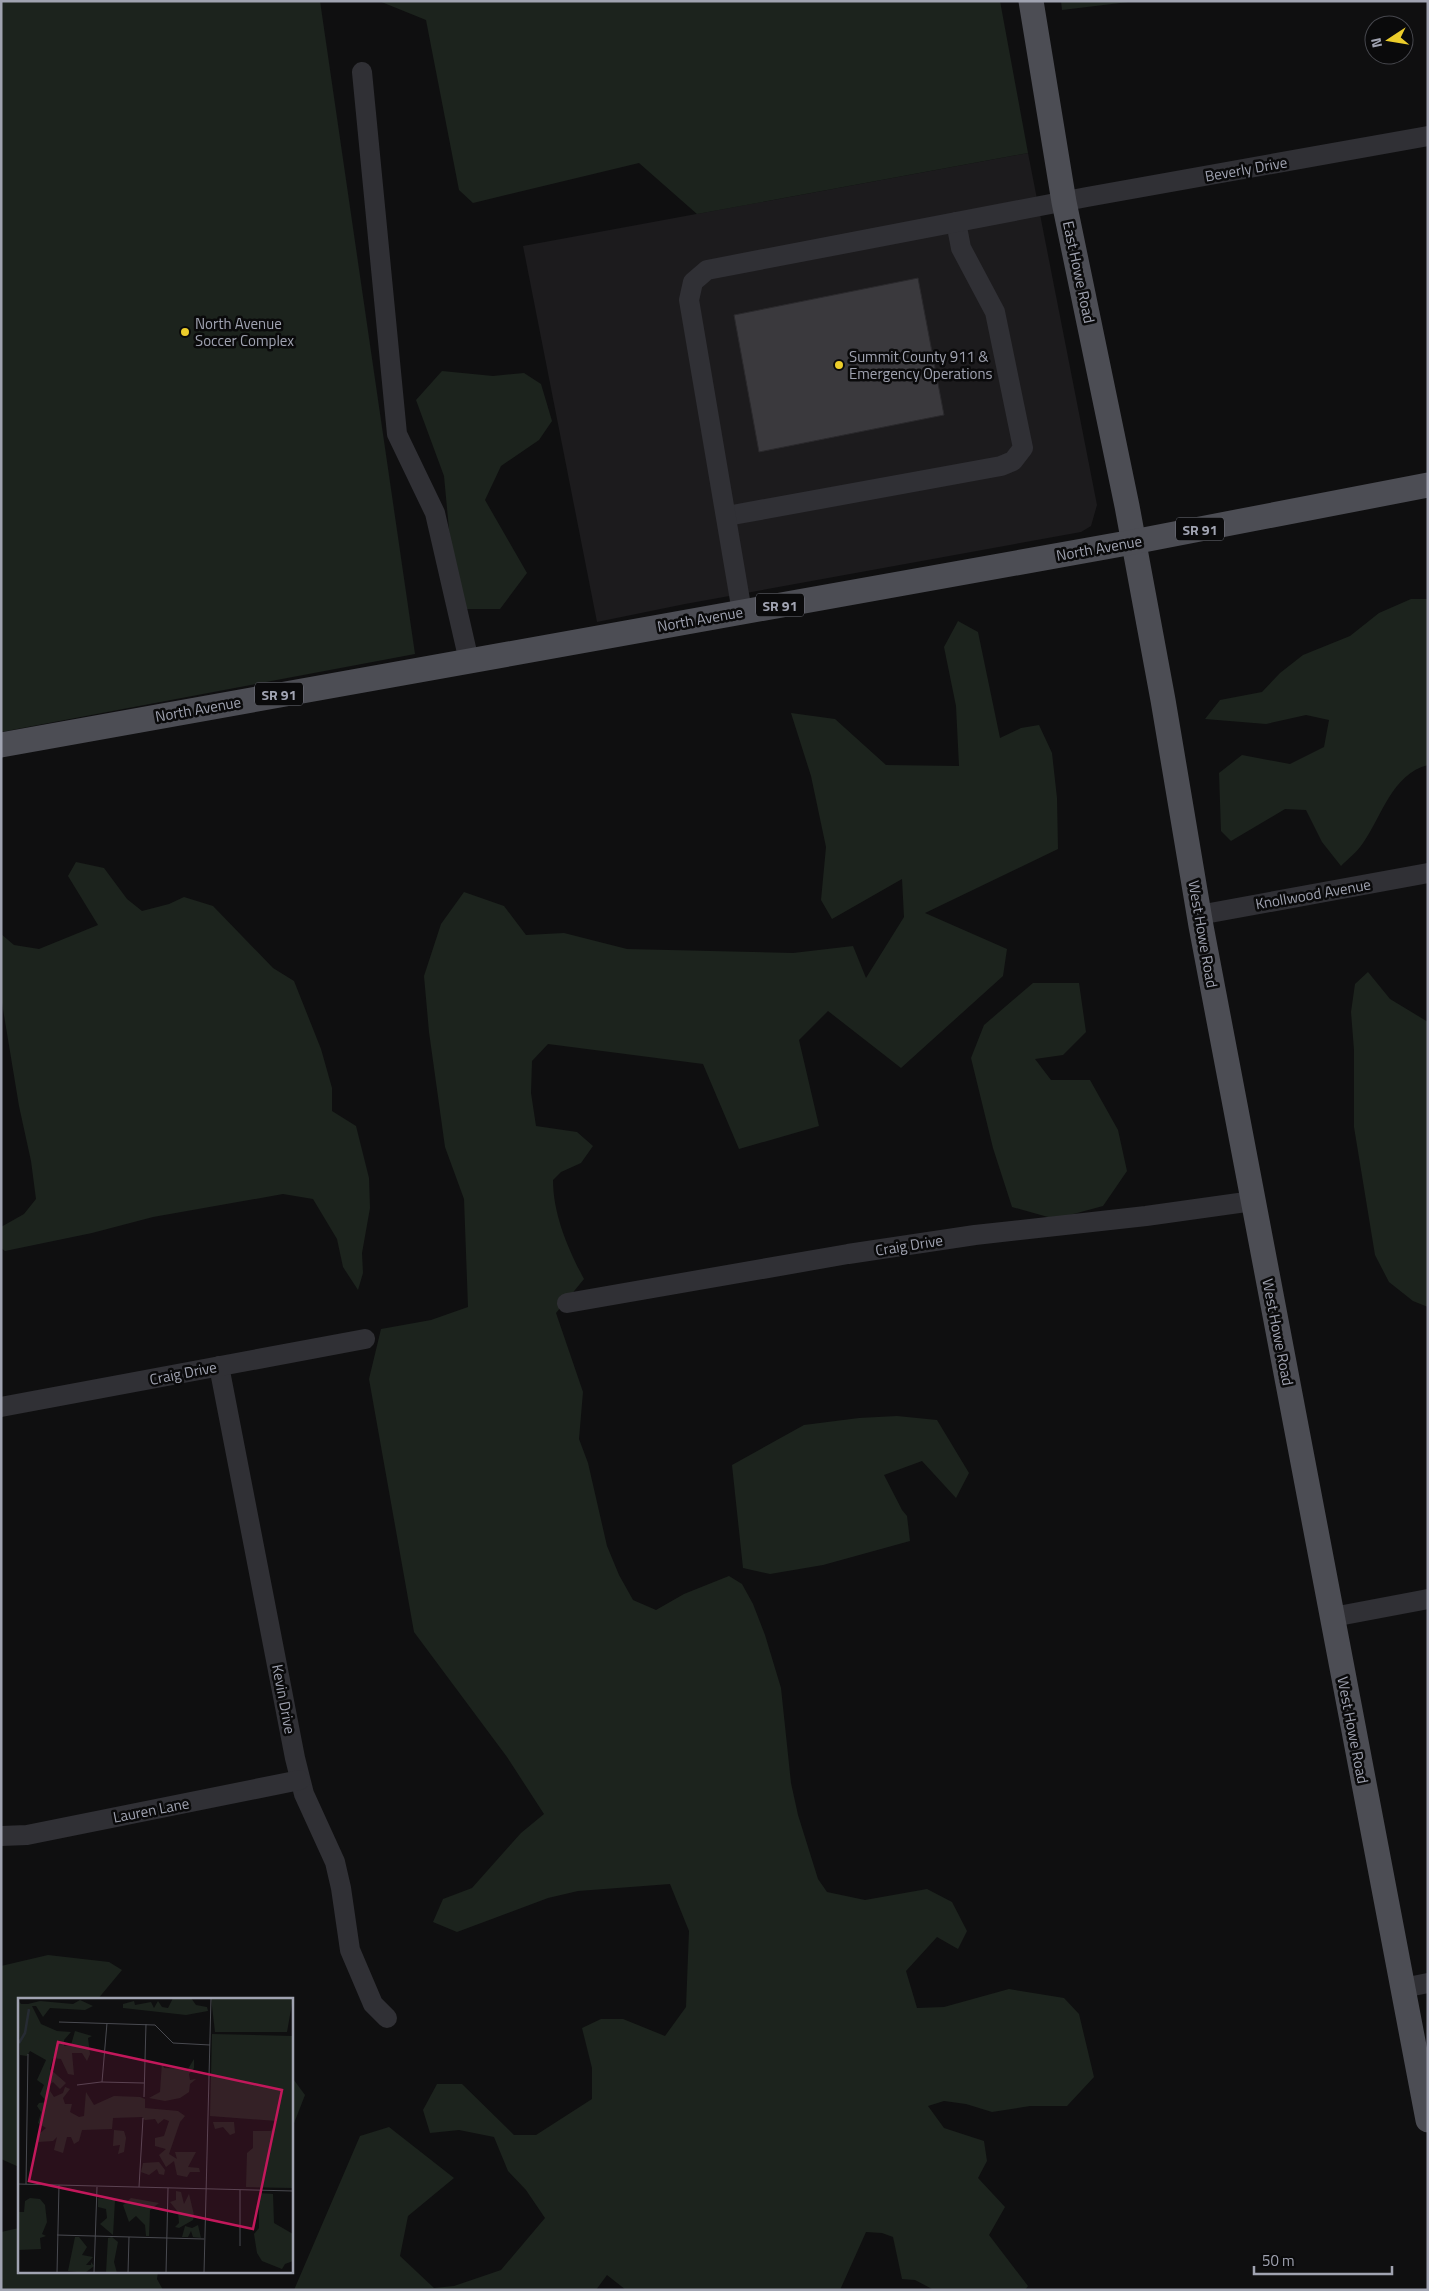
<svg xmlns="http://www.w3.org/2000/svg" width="1429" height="2291" font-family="'Titillium Web',sans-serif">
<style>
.built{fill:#1c1b1d}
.green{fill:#1c231d}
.building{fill:#3a393d;stroke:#2a292c}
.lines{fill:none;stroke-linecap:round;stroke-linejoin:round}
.minor{stroke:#303035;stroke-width:20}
.major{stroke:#4c4d54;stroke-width:25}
.poi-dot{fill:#eccd2b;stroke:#0a0a0b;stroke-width:2}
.labels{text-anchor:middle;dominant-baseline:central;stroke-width:5;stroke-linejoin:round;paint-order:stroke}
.shield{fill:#0a0a0b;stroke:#73757f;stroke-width:1}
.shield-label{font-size:14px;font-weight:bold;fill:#a0a3b1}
.street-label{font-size:15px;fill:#a0a3b1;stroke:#0a0a0b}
.poi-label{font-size:15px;fill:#a0a3b1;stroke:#0a0a0b;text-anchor:start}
.inset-river{fill:none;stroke:#262b33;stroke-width:2.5}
.inset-road{fill:none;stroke:#494a50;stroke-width:1}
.view{fill:#c2185b;fill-opacity:0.15;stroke:#c2185b;stroke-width:2.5}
.inset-edge{fill:none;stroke:#a0a3b1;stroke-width:2.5}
</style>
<rect width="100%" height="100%" fill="#0f0f10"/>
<!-- built -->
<polygon class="built" points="1028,153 1097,505 1091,526 1081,532 685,604 597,622 523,246"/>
<!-- green -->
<g class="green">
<polygon points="1,1 320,1 415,654 1,732"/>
<polygon points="379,1 1000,1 1028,153 697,214 639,163 473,203 459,190 426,20"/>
<polygon points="1061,1 1137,1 1062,10"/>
<polygon points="442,371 493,376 524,373 541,384 552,421 539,440 501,466 485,500 527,573 500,609 466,609 450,540 444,476 416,400"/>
<path d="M 1411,599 L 1428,599 L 1428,765 C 1392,774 1382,816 1363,843 C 1357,852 1348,859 1341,866 L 1322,842 L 1306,810 L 1285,809 L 1231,841 L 1221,831 L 1219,773 L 1242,755 L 1290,764 L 1324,747 L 1329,720 L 1306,715 L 1266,724 L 1205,719 L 1220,700 L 1262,692 L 1280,673 L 1303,655 L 1350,636 L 1379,613 Z"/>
<path d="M 958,621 L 978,632 L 1000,738 L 1021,728 L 1039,725 L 1052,753 L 1057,798 L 1058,849 L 925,913 L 1007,949 L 1003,976 L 901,1068 L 828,1011 L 799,1040 L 819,1126 L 739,1149 L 703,1064 L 548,1044 L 532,1061 L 531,1093 L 536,1126 L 577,1132 L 593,1146 L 581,1163 L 561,1172 L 553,1180 C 553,1214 568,1249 584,1279 L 556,1313 L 583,1392 L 579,1439 L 588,1463 L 607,1546 L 619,1575 L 633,1600 L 656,1610 L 684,1594 L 729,1576 L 742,1584 L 753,1604 L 765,1635 L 781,1688 L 791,1783 L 798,1815 L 818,1879 L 827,1892 L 865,1900 L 927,1889 L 952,1902 L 967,1931 L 958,1949 L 937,1937 L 906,1971 L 917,2008 L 944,2007 L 1009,1989 L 1064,1998 L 1079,2014 L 1094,2077 L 1067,2106 L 1030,2106 L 992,2112 L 966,2104 L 944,2101 L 928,2106 L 944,2128 L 984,2141 L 987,2161 L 978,2178 L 1005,2207 L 989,2235 L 1028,2286 L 1025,2290 L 934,2290 L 915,2280 L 902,2279 L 893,2237 L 882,2233 L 866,2232 L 840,2290 L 626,2290 L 607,2275 L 596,2290 L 294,2290 L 360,2136 L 389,2127 L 454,2178 L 408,2216 L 400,2256 L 434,2288 L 454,2286 L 501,2270 L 545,2218 L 526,2190 L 508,2171 L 494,2137 L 459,2130 L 430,2133 L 423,2110 L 437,2084 L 462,2084 L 514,2135 L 536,2135 L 592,2099 L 592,2068 L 582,2028 L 601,2019 L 623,2019 L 665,2036 L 686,2007 L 689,1931 L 670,1884 L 578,1891 L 548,1898 L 457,1932 L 433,1922 L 443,1899 L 472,1888 L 521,1833 L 544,1814 L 507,1757 L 414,1632 L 369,1379 L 381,1329 L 431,1320 L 468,1307 L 464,1199 L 445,1147 L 429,1032 L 424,976 L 441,924 L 464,892 L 504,906 L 526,935 L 564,933 L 627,949 L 793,953 L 853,946 L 866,978 L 904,917 L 902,879 L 832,919 L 821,900 L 826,847 L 811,776 L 791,713 L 835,719 L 886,765 L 959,766 L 956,706 L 944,647 Z"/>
<polygon points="76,862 104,868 127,899 142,911 169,904 184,897 213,906 273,968 294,981 321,1049 332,1088 332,1111 356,1126 369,1178 370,1208 362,1253 363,1273 358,1290 343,1267 337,1239 313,1199 283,1194 153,1217 92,1233 5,1251 1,1248 1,1227 24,1214 36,1199 31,1161 19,1106 1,997 1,934 14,945 39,949 98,925 68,876"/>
<polygon points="1368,972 1390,999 1428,1022 1428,1307 1413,1301 1389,1282 1375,1255 1354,1127 1354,1050 1351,1012 1355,984"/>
<polygon points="1033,983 1079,983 1086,1032 1063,1055 1035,1059 1051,1080 1090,1080 1118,1130 1127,1171 1103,1206 1055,1219 1012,1207 993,1148 971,1058 984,1025"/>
<polygon points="897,1416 937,1420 969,1473 956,1498 922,1461 884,1475 902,1510 907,1516 910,1541 823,1565 770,1574 743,1568 732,1465 804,1425 859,1418"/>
<polygon points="48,1955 109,1962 122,1970 97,2000 19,2000 19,2167 1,2159 1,1966"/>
<polygon points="291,2076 305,2095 291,2131"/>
<polygon points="19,2228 19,2272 158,2272 157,2279 163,2290 1,2290 1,2232"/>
</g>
<!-- building -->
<polygon class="building" points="918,278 944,415 759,452 734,315"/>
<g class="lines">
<!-- minor -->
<g class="minor">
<polyline points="362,72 397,434 435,513 469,661"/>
<polyline points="727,516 1001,466 1013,461 1023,448 995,312 961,248 956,222"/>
<polyline points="742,612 689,300 693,282 707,270 1087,197 1428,136"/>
<polyline points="1199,915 1428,873"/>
<polyline points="567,1303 848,1254 975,1235 1146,1216 1253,1201"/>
<polyline points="219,1366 295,1758 304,1794 335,1862 341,1888 350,1950 373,2004 387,2018"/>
<polyline points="1,1407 365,1339"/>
<polyline points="1333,1617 1428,1599"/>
<polyline points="1,1836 27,1835 300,1780"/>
<polyline points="1403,1988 1428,1983"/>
</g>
<!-- major -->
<g class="major">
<polyline points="1031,1 1064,202 1127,506 1163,700 1201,926 1428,2120"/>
<polyline points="1,745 1133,542 1428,485"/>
</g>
</g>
<!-- markers -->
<g class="poi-dot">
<circle cx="185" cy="332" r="5"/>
<circle cx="839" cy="365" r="5"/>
</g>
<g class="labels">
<!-- shield labels -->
<g class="shield">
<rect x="1176" y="517.5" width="48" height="23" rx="4"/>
<rect x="756" y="593.5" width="48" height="23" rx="4"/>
<rect x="255" y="682.5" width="48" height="23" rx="4"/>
</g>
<g class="shield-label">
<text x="1200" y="529">SR 91</text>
<text x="780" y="605">SR 91</text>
<text x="279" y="694">SR 91</text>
</g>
<!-- street labels -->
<g class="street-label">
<text transform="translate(1246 169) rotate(-10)">Beverly Drive</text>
<text transform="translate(1079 272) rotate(78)">East Howe Road</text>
<text transform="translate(1099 548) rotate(-10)">North Avenue</text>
<text transform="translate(700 619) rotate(-10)">North Avenue</text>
<text transform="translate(198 709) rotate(-10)">North Avenue</text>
<text transform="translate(1313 894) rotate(-10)">Knollwood Avenue</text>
<text transform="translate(1203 934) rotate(80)">West Howe Road</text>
<text transform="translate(909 1245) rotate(-9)">Craig Drive</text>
<text transform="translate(1278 1332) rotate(79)">West Howe Road</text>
<text transform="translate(183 1373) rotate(-11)">Craig Drive</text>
<text transform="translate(284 1699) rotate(79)">Kevin Drive</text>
<text transform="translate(1353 1730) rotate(79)">West Howe Road</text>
<text transform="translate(151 1810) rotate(-11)">Lauren Lane</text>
</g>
<!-- poi labels -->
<g class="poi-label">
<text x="195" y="323">North Avenue<tspan x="195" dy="17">Soccer Complex</tspan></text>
<text x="849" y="356">Summit County 911 &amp;<tspan x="849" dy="17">Emergency Operations</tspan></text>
</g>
</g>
<!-- overview -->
<g transform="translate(18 1998)">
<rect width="275" height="275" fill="#0f0f10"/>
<path d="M 155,0 L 173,0 L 178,7 L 189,9 L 190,13 L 168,17 L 105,10 L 105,6 L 116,3 L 117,7 L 133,4 L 136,10 L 140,3 L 144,9 L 150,10 ZM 193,0 L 275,0 L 269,34 L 197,34 ZM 0,2 L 3,6 L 10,6 L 22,3 L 55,6 L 62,2 L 75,8 L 67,12 L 32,10 L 25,19 L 18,8 L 14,8 L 23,26 L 39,33 L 53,34 L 46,42 L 46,48 L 53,47 L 57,33 L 74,38 L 70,40 L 72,56 L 69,63 L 64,55 L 54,55 L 56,77 L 50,76 L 43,61 L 35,60 L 32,71 L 48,85 L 42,91 L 35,84 L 32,86 L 32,93 L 36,99 L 45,95 L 47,89 L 52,91 L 45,100 L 47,106 L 54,106 L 52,114 L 61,119 L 66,118 L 68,94 L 76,107 L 96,98 L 122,99 L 127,101 L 127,110 L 160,113 L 167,118 L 162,124 L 151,156 L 159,161 L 157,154 L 178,154 L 170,169 L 181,170 L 182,174 L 172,174 L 169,179 L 159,177 L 156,163 L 148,169 L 141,157 L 148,151 L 137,148 L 137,140 L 146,138 L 151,123 L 146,121 L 140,126 L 137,121 L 127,122 L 124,119 L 95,120 L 94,131 L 64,132 L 61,143 L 56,146 L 53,139 L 49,139 L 45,155 L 36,152 L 39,139 L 35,143 L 20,144 L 20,137 L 28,130 L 20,125 L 23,114 L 19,108 L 21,105 L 29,104 L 22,96 L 26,87 L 19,82 L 28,62 L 12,53 L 9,58 L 2,57 ZM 194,36 L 275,38 L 275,190 L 228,189 L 229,155 L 235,150 L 235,133 L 253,133 L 259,123 L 192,118 ZM 176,61 L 176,70 L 171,76 L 172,82 L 178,81 L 172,86 L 171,94 L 162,100 L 147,103 L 131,100 L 142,94 L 144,64 L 146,70 L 170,71 ZM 195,124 L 216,124 L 217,135 L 212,137 L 205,129 L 197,131 ZM 96,132 L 106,133 L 108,140 L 106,154 L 100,156 L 102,147 L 95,148 ZM 141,164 L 147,172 L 146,177 L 141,176 L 139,171 L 131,177 L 123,174 L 125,165 ZM 158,193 L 163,194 L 166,206 L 171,196 L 176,217 L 175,222 L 161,230 L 157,229 L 161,225 L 160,214 L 152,204 L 158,202 ZM 241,195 L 255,196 L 256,225 L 275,236 L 275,263 L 267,266 L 264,271 L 244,263 L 239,255 L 236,236 L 241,230 ZM 12,200 L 22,201 L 27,207 L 29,224 L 24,236 L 28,238 L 22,240 L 23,251 L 0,252 L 0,214 L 6,214 L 7,203 ZM 80,200 L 97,202 L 95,237 L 82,226 L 89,220 L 88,211 L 80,209 ZM 113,200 L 141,205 L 132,212 L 131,238 L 128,238 L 127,227 L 118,218 L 111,224 L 105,207 ZM 180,227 L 183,240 L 175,239 L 173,233 L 170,239 L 164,239 L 167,228 L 174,230 ZM 57,239 L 61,239 L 69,249 L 64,257 L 75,259 L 68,267 L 73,267 L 73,264 L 76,268 L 67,275 L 50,273 ZM 94,239 L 100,244 L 96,264 L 99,275 L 88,275 L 90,240 Z" fill="#1c231d"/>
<path class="inset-river" d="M 1,45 L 7,35 L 11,11"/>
<path class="inset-road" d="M 41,24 L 137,27 L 155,45 L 192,47M 84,84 L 89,25M 59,87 L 83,84 L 126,85M 126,99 L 128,26M 0,186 L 275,193M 8,186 L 10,56M 121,189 L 125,120M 39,237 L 186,241M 222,248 L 222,192M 39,275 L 41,187M 76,275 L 79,189M 110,275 L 111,239M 148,275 L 150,190M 186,275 L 193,0"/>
<path class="view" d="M 40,44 L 264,92 L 235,231 L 11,183 Z"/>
<rect width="275" height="275" class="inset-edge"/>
</g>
<!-- border -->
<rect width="1429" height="2291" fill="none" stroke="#a0a3b1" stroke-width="5"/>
<!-- north arrow -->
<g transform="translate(1389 40) rotate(258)"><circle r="24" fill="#0a0a0b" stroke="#46474d"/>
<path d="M0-4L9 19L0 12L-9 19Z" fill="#eccd2b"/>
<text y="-8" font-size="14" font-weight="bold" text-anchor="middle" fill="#a0a3b1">N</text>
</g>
<!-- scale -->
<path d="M1254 2266v8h138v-8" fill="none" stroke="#a0a3b1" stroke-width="2.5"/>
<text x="1262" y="2266" font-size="15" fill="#a0a3b1" stroke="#0a0a0b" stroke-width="4" paint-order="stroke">50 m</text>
</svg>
